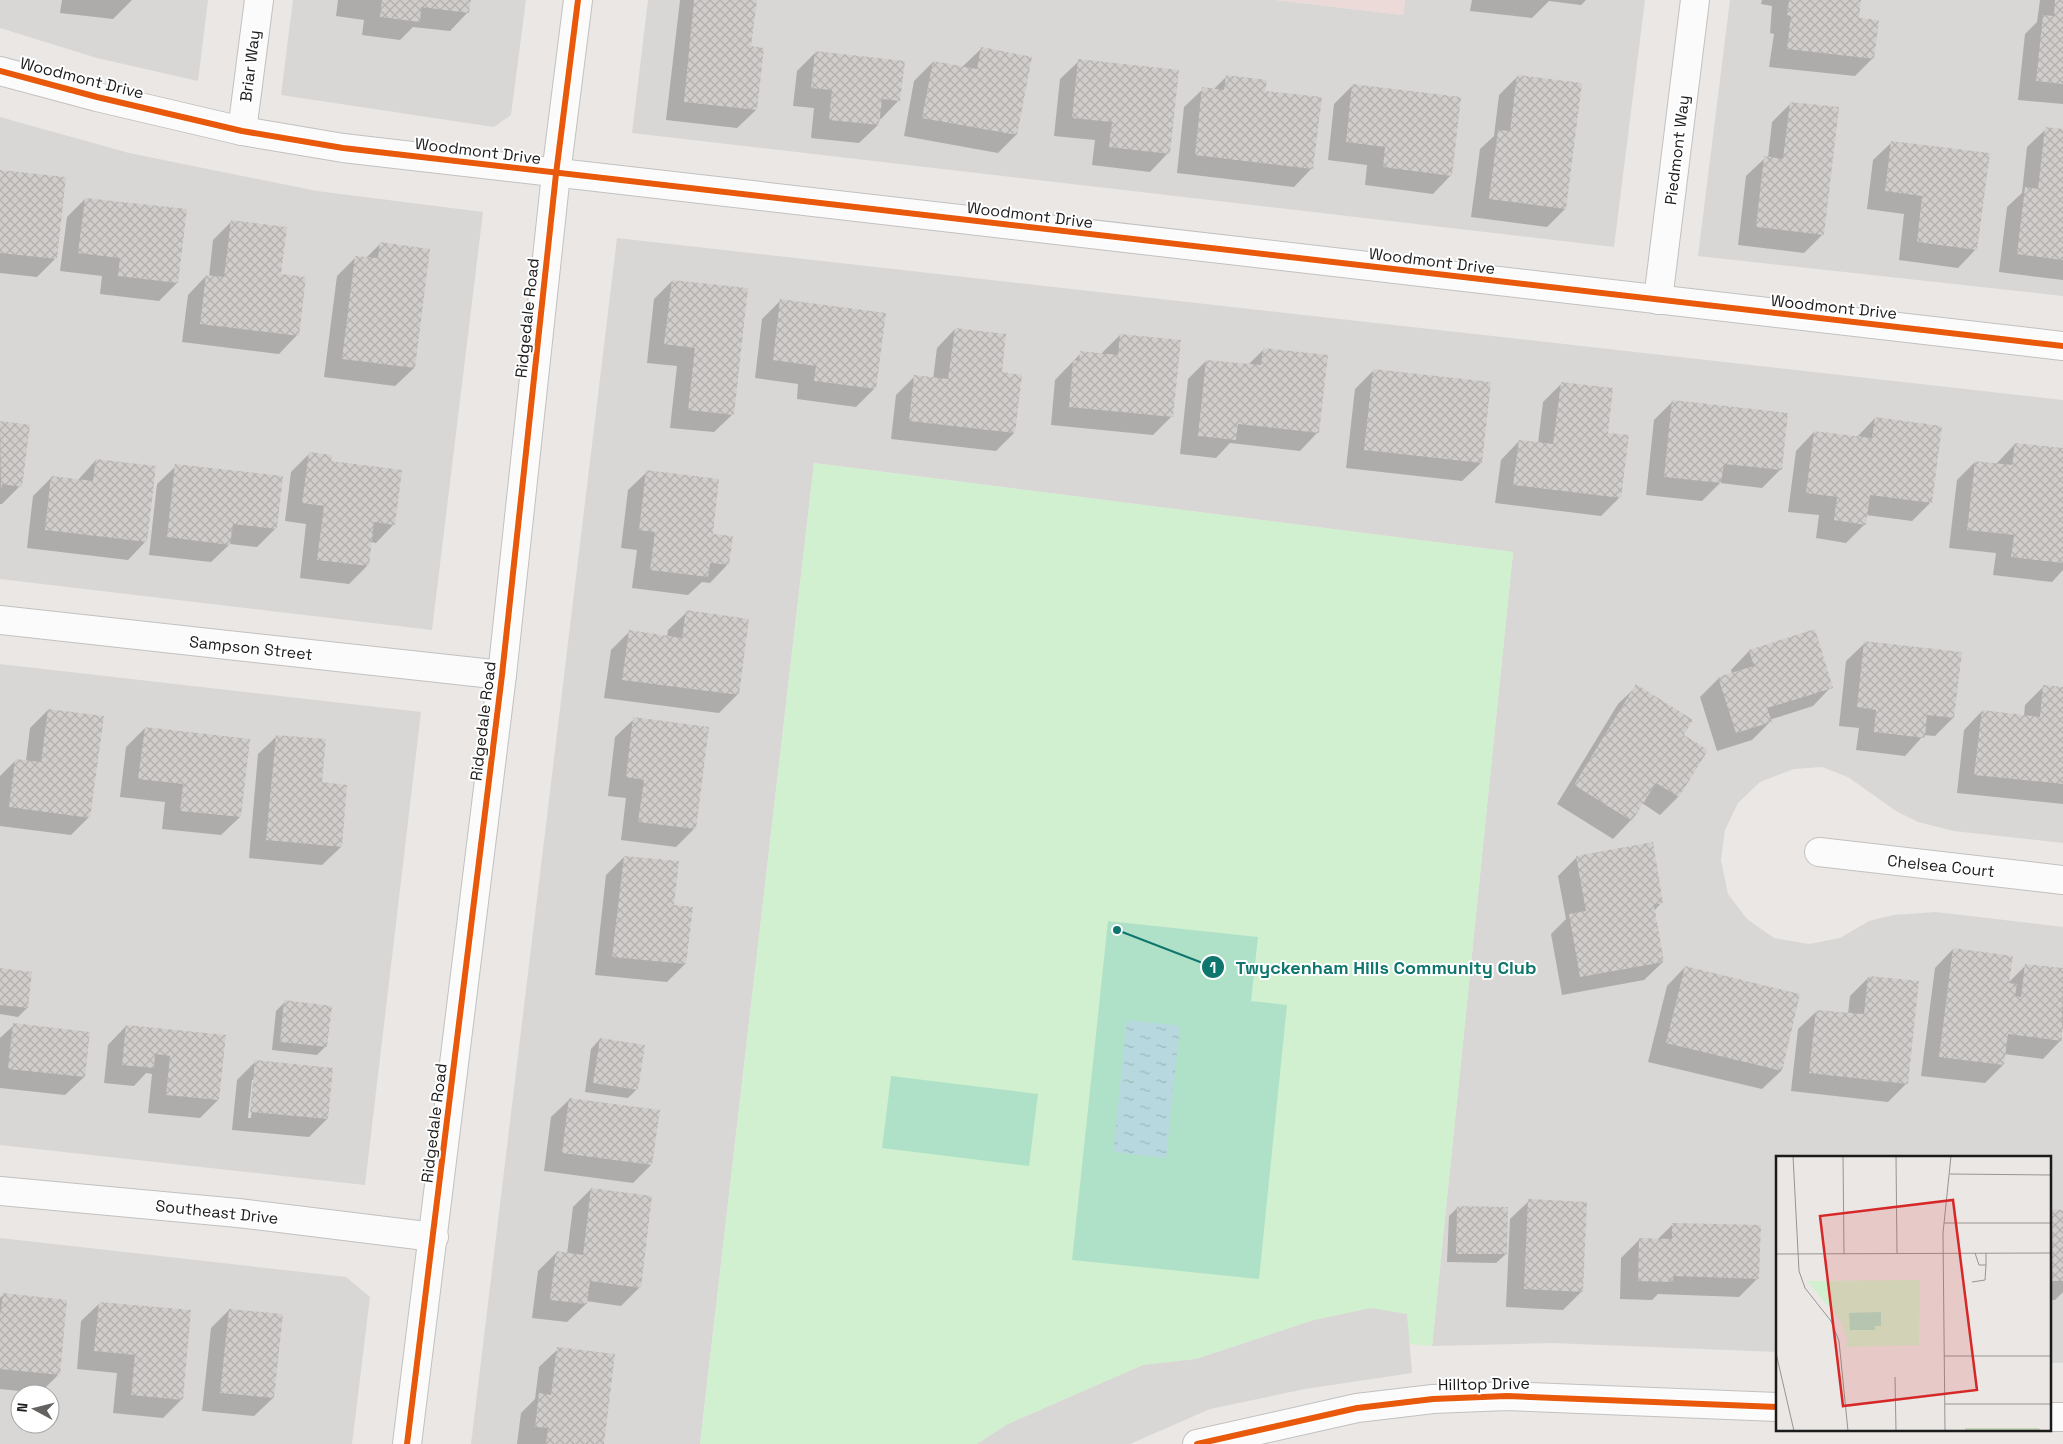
<svg xmlns="http://www.w3.org/2000/svg" width="2063" height="1444" font-family="'Space Grotesk',sans-serif">
<style>
.residential{fill:#d9d7d5;fill-rule:evenodd}
.commercial{fill:#ecdad9}
.park{fill:#d1f0cf}
.pitch{fill:#afe1c8}
.parking{fill:#d8d7d5}
.water{fill:url(#water-ripples)}
.shadow{fill:#0003;fill-rule:evenodd}
.building{fill:url(#building-cross-hatch)}
.lines{fill:none;stroke-linecap:round;stroke-linejoin:round}
.minor-casing{stroke:#c2c1c0;stroke-width:30}
.tertiary-casing{stroke:#c2c1c0;stroke-width:30}
.minor{stroke:#fcfbfb;stroke-width:28}
.tertiary{stroke:#fcfbfb;stroke-width:28}
.cycleway-casing{stroke:#fff;stroke-width:9}
.cycleway{stroke:#e8590c;stroke-width:6}
.labels{text-anchor:middle;dominant-baseline:central;stroke-width:4;stroke-linejoin:round;paint-order:stroke}
.street-label{font-size:16px;fill:#1b1b1b;stroke:#fff}
.inset-road{fill:none;stroke:#979594;stroke-width:1}
.view{fill:#d62828;fill-opacity:0.15;stroke:#d62828;stroke-width:2.5}
.inset-edge{fill:none;stroke:#1b1b1b;stroke-width:2.5}
.leader{fill:none;stroke:#0f766e;stroke-width:2}
.callout-dot{fill:#0f766e;stroke:#fff;stroke-width:2}
.mark-label{font-size:15px;text-anchor:middle;font-weight:bold;fill:#fff}
.callout-label{font-size:18px;text-anchor:middle;font-weight:bold;fill:#0f766e;stroke:#fff;stroke-width:4;stroke-linejoin:round;paint-order:stroke}
</style>
<defs>
<pattern id="water-ripples" width="26" height="14" patternUnits="userSpaceOnUse" patternTransform="scale(1.25)"><rect width="26" height="14" fill="#b7d8de"/><path d="M2 4q2-2 4 0t4 0M15 11q2-2 4 0t4 0" fill="none" stroke="#9db9be"/></pattern>
<pattern id="building-cross-hatch" width="8" height="8" patternUnits="userSpaceOnUse" patternTransform="scale(1.25)"><rect width="8" height="8" fill="#d1cdcb"/><path d="M0 0l8 8M0 8l8-8" fill="none" stroke="#b3afae"/></pattern>
</defs>
<rect width="100%" height="100%" fill="#eae7e4"/>
<!-- residential -->
<g class="residential">
<polygon points="0,0 208,0 198,81 97,58 0,28"/>
<polygon points="293,0 526,0 511,115 494,127 281,95"/>
<polygon points="648,0 1276,0 1403,15 1405,0 1645,0 1614,247 632,133"/>
<polygon points="1730,0 2063,0 2063,296 1698,256"/>
<polygon points="0,117 129,153 317,191 483,212 432,630 0,579"/>
<polygon points="617,238 2063,400 2063,843 1954,831 1918,822 1896,811 1848,777 1822,767 1794,769 1760,782 1738,803 1725,830 1721,860 1728,894 1747,919 1774,938 1809,944 1840,938 1869,921 1893,915 1936,912 2063,927 2063,1363 2049,1363 2049,1158 1777,1158 1777,1352 1552,1343 1432,1346 1513,552 814,463 700,1444 471,1444"/>
<polygon points="0,664 421,712 365,1185 0,1145"/>
<path d="M 0,1238 L 346,1277 L 370,1297 L 352,1444 L 0,1444 ZM 20,1394 L 50,1394 L 50,1424 L 20,1424 Z"/>
</g>
<!-- commercial -->
<polygon class="commercial" points="1276,0 1405,0 1403,15"/>
<!-- park -->
<polygon class="park" points="814,463 1513,552 1432,1346 1409,1344 1407,1314 1314,1320 1196,1359 1143,1365 1008,1424 977,1444 700,1444"/>
<!-- pitch -->
<g class="pitch">
<polygon points="1108,921 1258,937 1251,1001 1287,1005 1259,1279 1072,1260"/>
<polygon points="891,1076 1038,1094 1029,1166 882,1148"/>
</g>
<!-- parking -->
<polygon class="parking" points="1371,1308 1407,1314 1412,1373 1305,1389 1210,1409 1130,1444 977,1444 1008,1424 1143,1365 1196,1359 1314,1320"/>
<!-- water -->
<polygon class="water" points="1127,1020 1180,1026 1166,1158 1113,1152"/>
<!-- shadow -->
<g class="shadow">
<polygon points="62,0 132,0 113,19 60,13"/>
<polygon points="338,0 470,0 468,12 450,31 413,27 400,40 362,35 364,20 336,16"/>
<polygon points="680,0 755,0 750,48 756,110 737,128 666,120"/>
<polygon points="1472,0 1586,0 1581,5 1549,1 1532,18 1470,11"/>
<polygon points="1762,0 1859,0 1857,19 1873,58 1855,76 1769,67 1774,34 1770,33 1772,6 1761,4"/>
<polygon points="2040,0 2063,0 2063,104 2018,100 2025,34 2037,22"/>
<polygon points="981,49 1016,135 998,153 904,136 914,81 933,62 962,67"/>
<polygon points="816,52 899,100 881,119 878,119 878,125 859,143 811,138 814,108 793,106 797,71"/>
<polygon points="1079,61 1168,153 1150,172 1092,165 1095,140 1054,136 1060,79"/>
<polygon points="1518,76 1565,209 1547,227 1471,217 1480,149 1494,136 1499,95"/>
<polygon points="1226,77 1264,92 1312,168 1294,187 1177,173 1184,107 1203,89 1213,90"/>
<polygon points="1353,85 1451,175 1433,194 1365,185 1367,165 1328,160 1334,104"/>
<polygon points="1791,103 1823,234 1804,253 1738,245 1746,176 1765,158 1768,158 1772,122"/>
<polygon points="2046,129 2063,131 2063,280 1999,272 2007,207 2022,193 2027,147"/>
<polygon points="1892,142 1976,249 1958,268 1899,260 1904,214 1867,209 1873,160"/>
<polygon points="0,172 56,258 37,277 0,273"/>
<polygon points="85,199 177,283 159,301 100,294 102,276 60,271 67,217"/>
<polygon points="232,221 280,275 297,335 279,354 182,342 188,295 206,276 209,277 213,240"/>
<polygon points="381,243 414,368 395,386 324,377 337,276 356,257 366,258"/>
<polygon points="672,281 733,414 714,432 670,428 677,366 647,363 654,299"/>
<polygon points="780,301 875,388 856,407 797,399 798,384 755,378 762,319"/>
<polygon points="955,329 1014,433 996,451 891,439 896,395 915,376 933,379 937,348"/>
<polygon points="1120,335 1172,416 1153,435 1051,425 1055,380 1081,353 1102,353"/>
<polygon points="1263,350 1318,432 1300,451 1230,443 1216,458 1180,454 1188,379 1206,361 1248,365"/>
<polygon points="1374,370 1481,463 1462,481 1346,468 1355,389"/>
<polygon points="1561,384 1606,434 1620,497 1601,516 1495,503 1501,460 1519,441 1538,443 1543,402"/>
<polygon points="1672,402 1781,469 1762,488 1720,483 1702,501 1646,495 1654,420"/>
<polygon points="1875,418 1940,427 1930,503 1912,521 1866,515 1865,524 1846,543 1816,538 1819,515 1788,512 1796,451 1814,432 1857,437"/>
<polygon points="0,422 28,426 20,486 2,504 0,504"/>
<polygon points="2015,444 2063,450 2063,570 2052,582 1993,575 1996,553 1949,548 1957,480 1975,462 1996,464"/>
<polygon points="309,454 329,463 394,524 376,543 371,542 368,565 349,584 300,578 306,524 285,521 291,472"/>
<polygon points="96,460 146,541 128,560 27,548 33,496 52,477 78,480"/>
<polygon points="176,466 276,528 257,547 230,544 211,562 149,555 157,484"/>
<polygon points="647,472 711,535 728,564 710,583 702,582 688,595 632,588 637,550 621,548 628,490"/>
<polygon points="687,612 748,620 737,695 719,713 604,698 611,650 629,632 667,637 668,630"/>
<polygon points="1814,631 1831,687 1813,706 1769,720 1770,722 1752,740 1717,751 1700,697 1719,678 1732,674 1731,670 1749,651"/>
<polygon points="1865,643 1953,718 1935,736 1924,735 1905,756 1856,750 1859,728 1839,726 1846,661"/>
<polygon points="1637,686 1682,736 1707,751 1678,797 1660,815 1642,803 1631,820 1613,839 1557,804 1618,704"/>
<polygon points="2044,686 2063,688 2063,804 1957,793 1964,730 1982,711 2024,716 2025,705"/>
<polygon points="48,710 89,817 71,835 0,826 0,776 16,760 26,761 30,728"/>
<polygon points="634,719 695,828 676,847 621,840 626,798 608,796 615,737"/>
<polygon points="145,728 240,817 221,835 162,829 165,802 120,797 126,747"/>
<polygon points="277,736 320,783 341,847 322,865 249,858 258,754"/>
<polygon points="624,857 672,906 685,964 667,982 595,975 606,875"/>
<polygon points="1577,857 1662,902 1654,911 1663,962 1644,980 1562,995 1551,934 1566,919 1558,876"/>
<polygon points="1953,949 2008,983 2026,965 2063,970 2063,1025 2061,1040 2043,1059 2004,1054 2003,1065 1985,1083 1921,1076 1935,968"/>
<polygon points="1685,967 1798,995 1781,1071 1762,1089 1648,1062 1667,986"/>
<polygon points="0,970 27,1008 18,1017 0,1014"/>
<polygon points="1869,977 1907,1083 1888,1102 1791,1091 1798,1029 1817,1011 1848,1014 1850,996"/>
<polygon points="285,1002 326,1046 317,1055 272,1050 276,1011"/>
<polygon points="14,1025 84,1077 65,1095 0,1088 0,1038"/>
<polygon points="126,1026 225,1036 218,1100 200,1118 148,1113 152,1074 146,1073 134,1086 104,1083 108,1045"/>
<polygon points="600,1039 637,1089 628,1098 585,1092 591,1049"/>
<path d="M 256,1061 L 327,1119 L 309,1137 L 232,1130 L 237,1080 ZM 252,1080 L 255,1080 L 251,1118 L 248,1118 Z"/>
<polygon points="570,1099 651,1165 633,1183 544,1171 551,1117"/>
<polygon points="591,1189 640,1287 621,1306 586,1301 586,1304 567,1322 532,1318 538,1271 556,1253 567,1254 573,1207"/>
<polygon points="1529,1201 1582,1291 1563,1310 1506,1307 1510,1219"/>
<polygon points="1458,1207 1506,1254 1496,1263 1447,1262 1449,1216"/>
<polygon points="2049,1210 2063,1211 2063,1292 2055,1300 2049,1300"/>
<polygon points="1673,1224 1758,1278 1739,1297 1658,1294 1652,1300 1620,1299 1621,1258 1640,1239 1657,1240"/>
<polygon points="3,1295 58,1375 40,1393 0,1389 0,1298"/>
<polygon points="100,1303 182,1399 163,1418 113,1413 117,1373 77,1369 81,1321"/>
<polygon points="229,1310 273,1398 254,1416 202,1411 211,1328"/>
<polygon points="558,1349 603,1444 517,1444 521,1413 535,1399 539,1367"/>
</g>
<!-- building -->
<g class="building">
<polygon points="382,0 471,0 469,13 421,7 420,22 380,17"/>
<polygon points="694,0 757,0 751,46 764,48 757,110 684,102"/>
<polygon points="1789,0 1861,0 1859,18 1879,20 1874,59 1787,49 1791,16 1787,15"/>
<polygon points="2055,0 2063,0 2063,84 2036,81 2043,15 2054,16"/>
<polygon points="981,47 1032,57 1017,135 922,118 933,61 977,69"/>
<polygon points="815,51 905,61 900,101 882,99 879,125 829,120 832,90 811,88"/>
<polygon points="1078,59 1179,70 1170,154 1109,147 1112,122 1072,118"/>
<polygon points="1226,75 1267,80 1265,91 1322,97 1313,169 1195,155 1202,87 1224,90"/>
<polygon points="1517,75 1582,83 1566,209 1489,199 1498,130 1510,131"/>
<polygon points="1352,84 1461,97 1452,176 1383,167 1385,147 1346,142"/>
<polygon points="1790,102 1839,107 1824,235 1756,227 1764,156 1783,159"/>
<polygon points="2045,127 2063,129 2063,260 2017,254 2025,187 2038,189"/>
<polygon points="1891,141 1990,153 1977,250 1917,242 1922,196 1885,191"/>
<polygon points="0,170 66,177 57,259 0,253"/>
<polygon points="85,198 187,209 178,283 118,276 120,258 78,253"/>
<polygon points="231,220 287,227 281,274 306,277 299,336 200,324 206,275 224,277"/>
<polygon points="380,242 430,249 415,368 342,359 355,256 378,258"/>
<polygon points="672,280 748,288 734,415 688,410 695,348 664,344"/>
<polygon points="780,299 886,313 876,389 814,381 816,366 773,360"/>
<polygon points="955,328 1006,334 1002,372 1022,375 1015,433 909,421 914,375 948,379"/>
<polygon points="1120,334 1181,340 1173,417 1069,407 1073,360 1079,361 1080,351 1118,355"/>
<polygon points="1263,348 1328,355 1319,433 1238,424 1236,440 1198,436 1206,360 1261,365"/>
<polygon points="1373,369 1491,382 1482,463 1364,450"/>
<polygon points="1561,382 1613,388 1608,433 1629,435 1621,498 1513,485 1519,440 1553,444"/>
<polygon points="1672,400 1788,413 1782,470 1724,464 1721,483 1664,477"/>
<polygon points="1875,417 1942,426 1932,503 1870,495 1866,525 1834,520 1837,497 1806,493 1814,431 1872,438"/>
<polygon points="0,421 30,425 22,487 2,484 1,491"/>
<polygon points="2015,443 2063,448 2063,563 2011,557 2014,535 1967,530 1975,461 2012,465"/>
<polygon points="309,452 332,455 331,461 402,470 395,525 374,522 369,566 317,560 324,506 302,503"/>
<polygon points="96,459 156,466 147,542 45,530 51,476 93,481"/>
<polygon points="175,464 283,476 277,529 233,524 230,545 167,537"/>
<polygon points="646,470 719,479 713,534 733,536 729,565 710,563 708,577 650,570 655,532 639,530"/>
<polygon points="686,610 749,619 739,695 622,680 629,630 682,638"/>
<polygon points="1815,629 1833,688 1767,708 1772,722 1736,733 1718,677 1754,666 1749,650"/>
<polygon points="1864,641 1962,652 1954,718 1927,715 1925,738 1874,732 1876,710 1857,707"/>
<polygon points="1636,684 1693,720 1684,735 1708,750 1679,797 1656,783 1632,821 1574,785"/>
<polygon points="2043,685 2063,687 2063,784 1974,775 1982,710 2040,717"/>
<polygon points="48,709 104,716 90,818 9,807 15,759 41,762"/>
<polygon points="633,717 709,727 696,829 638,822 644,780 626,777"/>
<polygon points="145,727 250,739 241,817 180,811 183,784 138,779"/>
<polygon points="276,735 326,739 322,782 347,785 342,847 266,840"/>
<polygon points="1653,842 1663,903 1654,905 1664,962 1580,977 1569,914 1586,911 1576,856"/>
<polygon points="624,856 679,861 674,905 693,907 686,964 612,957"/>
<polygon points="1953,948 2013,956 2009,983 2017,984 2015,996 2021,997 2025,964 2063,968 2062,1041 2008,1034 2004,1065 1939,1057"/>
<polygon points="1685,966 1800,994 1782,1071 1666,1043"/>
<polygon points="0,968 32,972 28,1008 0,1005"/>
<polygon points="1868,976 1919,981 1908,1084 1809,1073 1816,1010 1864,1014"/>
<polygon points="284,1000 332,1006 327,1047 280,1042"/>
<polygon points="13,1023 90,1032 85,1077 8,1069"/>
<polygon points="126,1025 226,1035 219,1100 166,1095 170,1056 155,1054 154,1068 122,1065"/>
<polygon points="600,1038 645,1045 638,1090 593,1083"/>
<polygon points="255,1060 333,1068 328,1119 250,1112"/>
<polygon points="569,1098 660,1110 652,1165 562,1153"/>
<polygon points="591,1188 652,1196 641,1288 590,1281 587,1304 550,1300 556,1251 583,1255"/>
<polygon points="1528,1199 1587,1202 1583,1292 1524,1289"/>
<polygon points="1457,1206 1508,1207 1507,1254 1456,1254"/>
<polygon points="2049,1209 2063,1210 2063,1281 2049,1281"/>
<polygon points="1672,1223 1761,1225 1759,1279 1674,1276 1672,1282 1638,1281 1639,1238 1672,1239"/>
<polygon points="3,1293 67,1300 60,1375 0,1369 0,1316"/>
<polygon points="99,1302 191,1310 183,1400 131,1395 135,1355 94,1351"/>
<polygon points="229,1309 283,1314 274,1398 220,1393"/>
<polygon points="557,1347 615,1354 604,1444 546,1444 548,1428 535,1427 539,1393 551,1395"/>
</g>
<g class="lines">
<defs>
<g id="minor">
<polyline points="0,71 97,97 242,131 343,148 2063,346"/>
<polyline points="242,131 259,0"/>
<polyline points="1658,300 1695,0"/>
<polyline points="0,620 502,675"/>
<polyline points="1819,852 2063,880"/>
<polyline points="0,1191 238,1213 434,1237"/>
<polyline points="2049,1417 2063,1417"/>
<polyline points="1197,1444 1357,1408 1433,1399 1507,1396 1777,1407"/>
</g>
<polyline id="tertiary" points="407,1444 502,675 556,174 578,0"/>
</defs>
<!-- minor casing -->
<use href="#minor" class="minor-casing"/>
<!-- tertiary casing -->
<use href="#tertiary" class="tertiary-casing"/>
<!-- minor -->
<use href="#minor" class="minor"/>
<!-- tertiary -->
<use href="#tertiary" class="tertiary"/>
<defs>
<g id="cycleway">
<polyline points="0,71 97,97 242,131 343,148 2063,346"/>
<polyline points="407,1444 502,675 556,174 578,0"/>
<polyline points="1197,1444 1357,1408 1433,1399 1507,1396 1777,1407"/>
</g>
</defs>
<!-- cycleway casing -->
<use href="#cycleway" class="cycleway-casing"/>
<!-- cycleway -->
<use href="#cycleway" class="cycleway"/>
</g>
<g class="labels">
<!-- street labels -->
<g class="street-label">
<text transform="translate(250 66) rotate(-83)">Briar Way</text>
<text transform="translate(82 78) rotate(14)">Woodmont Drive</text>
<text transform="translate(1677 150) rotate(-83)">Piedmont Way</text>
<text transform="translate(478 151) rotate(7)">Woodmont Drive</text>
<text transform="translate(1030 215) rotate(7)">Woodmont Drive</text>
<text transform="translate(1432 261) rotate(7)">Woodmont Drive</text>
<text transform="translate(1834 307) rotate(6)">Woodmont Drive</text>
<text transform="translate(527 318) rotate(-84)">Ridgedale Road</text>
<text transform="translate(251 648) rotate(6)">Sampson Street</text>
<text transform="translate(483 721) rotate(-83)">Ridgedale Road</text>
<text transform="translate(1941 866) rotate(6)">Chelsea Court</text>
<text transform="translate(434 1123) rotate(-83)">Ridgedale Road</text>
<text transform="translate(217 1212) rotate(6)">Southeast Drive</text>
<text transform="translate(1484 1384) rotate(-1)">Hilltop Drive</text>
</g>
</g>
<!-- overview -->
<g transform="translate(1776 1156)">
<rect width="275" height="275" fill="#eae7e4"/>
<path d="M 189,272 L 263,272 L 265,275 L 189,275 Z" fill="#c6d8b9"/>
<path d="M 144,124 L 143,189 L 69,191 L 72,185 L 64,164 L 31,125 Z" fill="#d1f0cf"/>
<path d="M 105,156 L 105,170 L 99,170 L 99,174 L 74,174 L 73,157 Z" fill="#afe1c8"/>
<path class="inset-road" d="M 17,0 L 23,115 L 29,132 L 55,165 L 63,185 L 72,275M 67,0 L 68,98M 120,0 L 121,98M 174,18 L 275,19M 168,67 L 275,67M 199,97 L 203,109 L 210,109 L 210,97M 0,98 L 275,97M 196,126 L 209,124 L 210,109M 0,197 L 18,275M 168,200 L 275,200M 119,221 L 120,275M 169,248 L 275,248M 169,275 L 167,77 L 175,0"/>
<path class="view" d="M 177,44 L 201,234 L 67,250 L 44,60 Z"/>
<rect width="275" height="275" class="inset-edge"/>
</g>
<!-- callouts -->
<path class="leader" d="M1117 930L1213 967"/>
<g class="callout-dot">
<circle cx="1117" cy="930" r="5"/>
<circle cx="1213" cy="967" r="12"/>
</g>
<g class="mark-label">
<text x="1213" y="973">1</text>
</g>
<g class="callout-label">
<text x="1386" y="974">Twyckenham Hills Community Club</text>
</g>
<!-- north arrow -->
<g transform="translate(35 1409) rotate(277)"><circle r="24" fill="#ffffff" stroke="#a4a4a4"/>
<path d="M0-4L9 19L0 12L-9 19Z" fill="#636261"/>
<text y="-8" font-size="14" font-weight="bold" text-anchor="middle" fill="#1b1b1b">N</text>
</g>
</svg>
